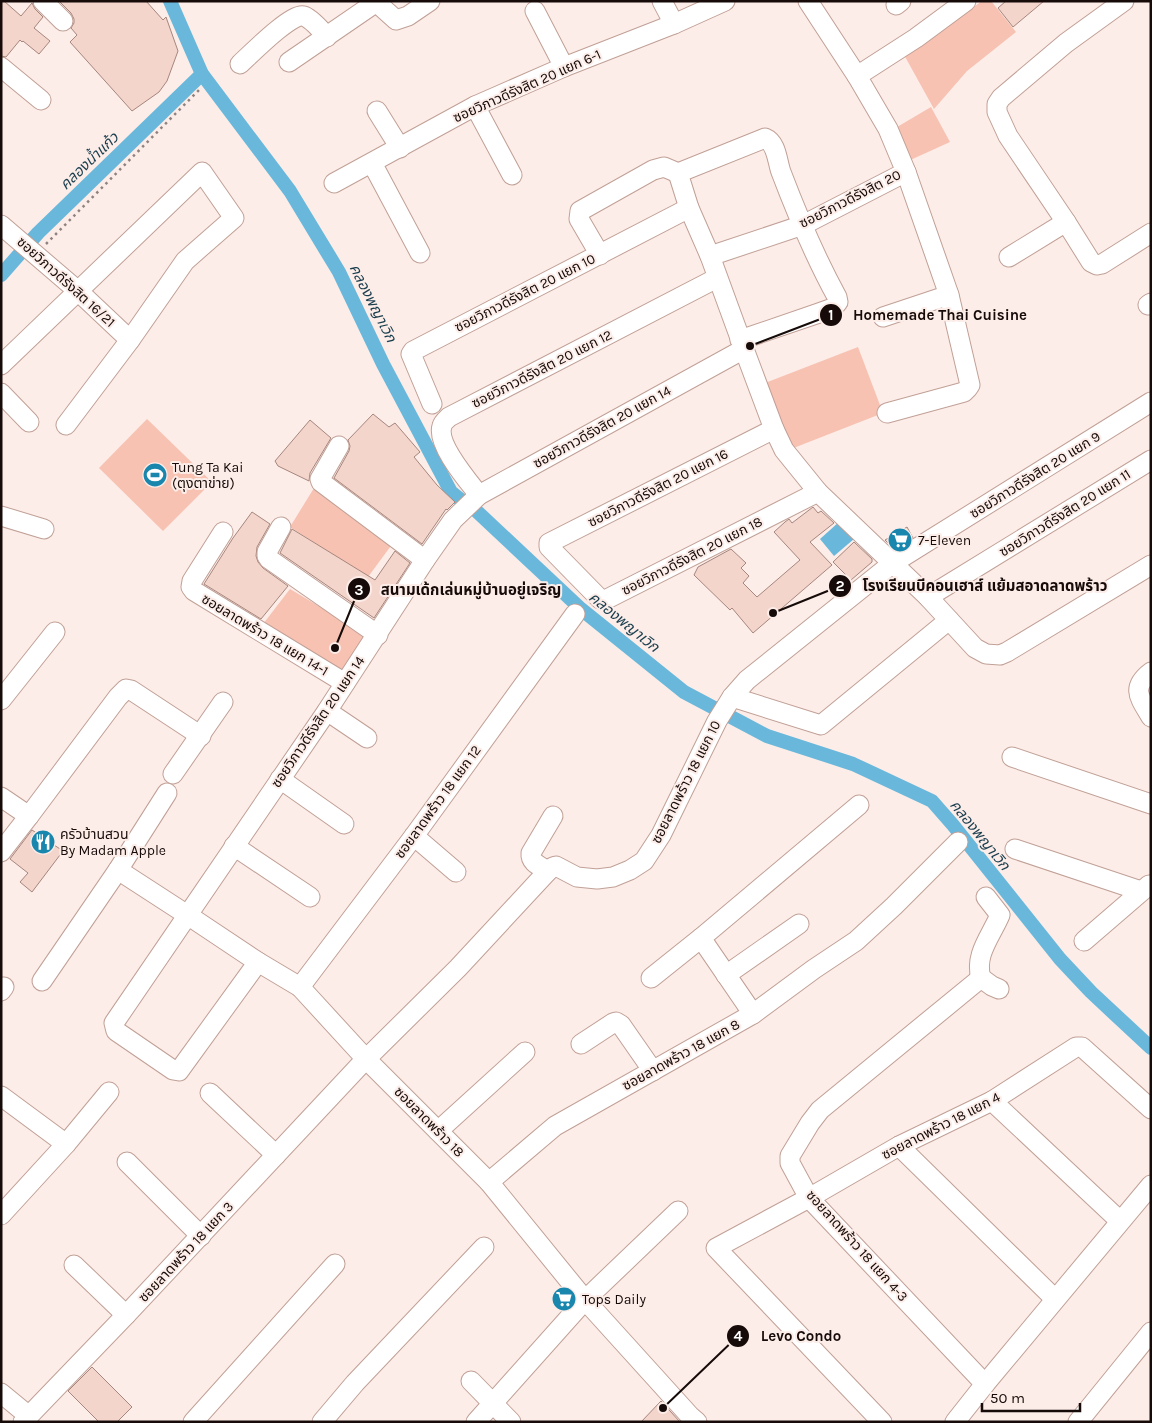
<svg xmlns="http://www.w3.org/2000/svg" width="1152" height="1423" font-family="Karla,'Noto Sans Thai',sans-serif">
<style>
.green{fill:#f7c2b2}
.water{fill:#69b8db}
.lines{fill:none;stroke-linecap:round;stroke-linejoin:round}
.canal{stroke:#69b8db;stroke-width:14}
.building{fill:#f4d5cc;stroke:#a6867d}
.minor-casing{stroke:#c1a096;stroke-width:21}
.path{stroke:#90837f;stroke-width:2.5;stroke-dasharray:2.5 4;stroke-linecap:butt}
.minor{stroke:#fff;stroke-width:19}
.labels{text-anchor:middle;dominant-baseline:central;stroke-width:4;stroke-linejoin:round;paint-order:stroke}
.street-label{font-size:14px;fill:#160b08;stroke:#fcede9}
.poi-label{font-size:14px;fill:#160b08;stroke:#fcede9;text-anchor:start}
.water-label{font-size:15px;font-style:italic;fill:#193d4d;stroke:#fcede9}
.leader{fill:none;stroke:#160b08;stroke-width:2}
.callout-dot{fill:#160b08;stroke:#fcede9;stroke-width:2}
.mark-label{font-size:15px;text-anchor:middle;font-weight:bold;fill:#fff}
.callout-label{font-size:15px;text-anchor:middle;font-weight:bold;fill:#160b08;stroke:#fcede9;stroke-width:4;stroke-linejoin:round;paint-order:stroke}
</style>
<rect width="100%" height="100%" fill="#fcede9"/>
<!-- green -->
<g class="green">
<polygon points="982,1 991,1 1016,32 967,71 934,109 903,53 946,27"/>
<polygon points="931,107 950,142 906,162 892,130"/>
<polygon points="858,347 883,413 791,449 765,383"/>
<polygon points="147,419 212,482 163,531 99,468"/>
<polygon points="314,488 393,543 368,577 290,527"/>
<polygon points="290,589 369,636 343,678 260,628"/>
</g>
<!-- water -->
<polygon class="water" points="839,522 854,539 834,556 820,539"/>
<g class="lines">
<!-- canal -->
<g class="canal">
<polyline points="170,1 202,74 290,191 339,272 383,364 451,492 462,501 470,505 581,609 684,692 767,736 853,764 932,801 953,825 1060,959 1091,992 1151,1048"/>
<polyline points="1,275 38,233 202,74"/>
</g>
</g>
<!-- building -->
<g class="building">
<polygon points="1,1 4,1 21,16 32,3 35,9 43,17 34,28 50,41 39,54 23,41 22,42 20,40 6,57 1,56"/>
<polygon points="59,1 146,1 163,20 166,17 178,51 167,81 159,92 132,111 70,42 77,35 71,28 74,23 74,19 71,13"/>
<polygon points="1006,1 1044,1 1013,27 998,8"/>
<polygon points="373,414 389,427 395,423 420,452 414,457 437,485 455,502 447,510 446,509 422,544 334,478 349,451 350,446 348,440"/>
<polygon points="310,420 331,438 310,473 309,481 278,466 275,461"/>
<polygon points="813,507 818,513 821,511 834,523 810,542 832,565 753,633 732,608 730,610 694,575 698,567 731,549 746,563 741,568 749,576 743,583 757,597 800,560 774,532 785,522 789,519 792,523"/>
<polygon points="252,512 270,524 257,547 256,556 258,562 263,568 288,586 261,619 204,584 233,538"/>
<polygon points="907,527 913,538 894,549 885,540"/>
<polygon points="292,529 375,580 395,551 410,563 374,618 280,553"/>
<polygon points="854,542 872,559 872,562 851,580 833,562"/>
<polygon points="32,830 63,851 32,892 20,882 28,873 10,859"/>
<polygon points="92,1367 132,1407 117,1422 99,1422 68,1391"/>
<polygon points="661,1401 680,1422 641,1422"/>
</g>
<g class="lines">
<defs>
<g id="minor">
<polyline points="43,1 63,21"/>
<polyline points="662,1 674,24"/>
<polyline points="808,1 857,76"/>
<polyline points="1124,1 1066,43 1001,98 997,104 997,112 1008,136 1066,222 1091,262 1097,265 1102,264 1151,233"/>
<polyline points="376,2 396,20 408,16 430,1"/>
<polyline points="896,5 901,1"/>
<polyline points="535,11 564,67"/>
<polyline points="289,62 378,1"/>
<path d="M 240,64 C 250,55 292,12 304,16 C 311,19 322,31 327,37"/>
<polyline points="1,67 41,100"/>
<polyline points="475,106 512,175"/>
<polyline points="377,111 400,148"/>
<polyline points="372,163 420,253"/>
<polyline points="678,173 689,208 710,256 744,349 774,429 784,450 818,492 928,597 975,648 986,654 1000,655 1007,652 1151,565"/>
<polyline points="334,183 475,106 564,67 674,24 725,1"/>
<polyline points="1,225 78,291 130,340"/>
<path d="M 600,255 L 579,219 L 580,211 L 653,170 L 664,167 L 678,173 L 765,138 C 777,143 777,161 781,172 C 797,214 815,257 837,297 L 838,302 L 833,308 L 819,313 L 740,340"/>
<polyline points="710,256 803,225 906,172 888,129 857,76 916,38 966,1"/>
<polyline points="1009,257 1066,222"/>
<polyline points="1148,305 1151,303"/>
<polyline points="883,317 949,295"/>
<polyline points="1,365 202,172 234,218 185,261 130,340 66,425"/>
<polyline points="1,393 29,422"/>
<polyline points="432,404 411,354 413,351 689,208"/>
<polyline points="887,413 964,392 968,388 970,385 949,295 906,172"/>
<polyline points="774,429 549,543 549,547 600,599 605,600 818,492"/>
<polyline points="339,446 320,479 321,482 425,560"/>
<path d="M 479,495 C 468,481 436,444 442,426 C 443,422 447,419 449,417 L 717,278"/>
<polyline points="1,516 44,529"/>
<polyline points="281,527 267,552 267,556 269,559 378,635"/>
<polyline points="223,532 192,581 191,587 194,591 345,683"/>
<polyline points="928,597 1151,460"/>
<path d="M 1151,672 C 1130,688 1140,698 1151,717"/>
<polyline points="732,697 821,725 949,620"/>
<polyline points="1,700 55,632"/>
<polyline points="327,711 367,738"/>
<polyline points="1012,757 1151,804"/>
<polyline points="173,774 223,702"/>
<polyline points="280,779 344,824"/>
<polyline points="1,797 29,816 118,697 126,689 131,690 201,736"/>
<polyline points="414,836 456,872"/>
<polyline points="234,846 310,897"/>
<polyline points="1015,849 1141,891"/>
<polyline points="1,852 29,816"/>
<polyline points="118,870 192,918 258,962 300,987 366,1059 489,1182 585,1300 690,1416 697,1422"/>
<path d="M 548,871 C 540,866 530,863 531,853 L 553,816"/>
<polyline points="1084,941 1149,885"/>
<polyline points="258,962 179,1071 173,1070 116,1031 114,1023 327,711 425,560 453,520 479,495 744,349"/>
<polyline points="726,975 799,924"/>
<polyline points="651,978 701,938"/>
<path d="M 981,978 C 974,955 991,936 1000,915 L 986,897"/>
<polyline points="42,981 118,870 167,793"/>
<polyline points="300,987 414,836 575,614"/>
<polyline points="1,991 4,987"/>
<polyline points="753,1014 814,969 856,941 894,906 958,842"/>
<polyline points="581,1044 613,1023 616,1022 621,1025 653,1071"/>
<polyline points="210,1093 276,1155"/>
<polyline points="1,1096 66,1144"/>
<polyline points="992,1101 1120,1221"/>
<polyline points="438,1131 525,1052"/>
<polyline points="899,1146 1055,1299"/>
<polyline points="127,1162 201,1236"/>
<polyline points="489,1182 555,1126 753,1014 701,938 859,805"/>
<polyline points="1,1215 66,1144 109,1092"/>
<polyline points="74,1265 126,1315"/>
<polyline points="471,1381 511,1422"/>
<polyline points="985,1384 809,1198 790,1163 790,1156 810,1123 820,1110 981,978 992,986 999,989"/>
<polyline points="1,1393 29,1416"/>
<polyline points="23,1422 126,1315 363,1062 458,968 548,871 553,867 556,866 577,877 597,879 613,877 630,870 644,861 661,835 717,721 732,697 747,680 893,563 1151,402"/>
<polyline points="193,1422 335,1264"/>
<polyline points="322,1422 355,1383 484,1247"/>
<polyline points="476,1422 585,1300 678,1211"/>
<polyline points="882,1422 716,1248 809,1198 899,1146 992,1101 1076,1047 1082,1047 1151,1109"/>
<polyline points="955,1422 985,1384 1151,1185"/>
<polyline points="1078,1422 1151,1332"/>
</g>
</defs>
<!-- minor casing -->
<use href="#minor" class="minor-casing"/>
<!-- path -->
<polyline class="path" points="46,244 200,89"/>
<!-- minor -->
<use href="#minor" class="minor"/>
</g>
<!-- icons -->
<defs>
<symbol id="stadium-disc" viewBox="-11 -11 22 22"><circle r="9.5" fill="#1886ad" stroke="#fcede9"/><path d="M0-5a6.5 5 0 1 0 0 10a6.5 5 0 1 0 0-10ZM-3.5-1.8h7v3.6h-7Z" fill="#fff"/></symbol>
<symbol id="supermarket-disc" viewBox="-11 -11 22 22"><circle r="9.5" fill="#1886ad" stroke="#fcede9"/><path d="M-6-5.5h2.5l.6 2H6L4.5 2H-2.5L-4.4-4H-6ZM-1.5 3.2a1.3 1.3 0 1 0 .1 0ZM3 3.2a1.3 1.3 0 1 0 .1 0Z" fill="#fff"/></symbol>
<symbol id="restaurant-disc" viewBox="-11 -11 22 22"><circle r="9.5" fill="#1886ad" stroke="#fcede9"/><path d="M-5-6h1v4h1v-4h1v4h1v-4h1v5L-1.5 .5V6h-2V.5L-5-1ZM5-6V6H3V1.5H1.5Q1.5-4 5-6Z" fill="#fff"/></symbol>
</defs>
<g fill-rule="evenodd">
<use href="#stadium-disc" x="141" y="461" width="28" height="28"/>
<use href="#supermarket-disc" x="886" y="526" width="28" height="28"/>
<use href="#restaurant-disc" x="29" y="828" width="28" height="28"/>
<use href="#supermarket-disc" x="550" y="1285" width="28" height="28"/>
</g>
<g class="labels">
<!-- street labels -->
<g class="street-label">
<text transform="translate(527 86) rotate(-24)">ซอยวิภาวดีรังสิต 20 แยก 6-1</text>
<text transform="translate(850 199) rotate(-27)">ซอยวิภาวดีรังสิต 20</text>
<text transform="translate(66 282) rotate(42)">ซอยวิภาวดีรังสิต 16/21</text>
<text transform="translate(525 293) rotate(-27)">ซอยวิภาวดีรังสิต 20 แยก 10</text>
<text transform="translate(542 369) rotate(-27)">ซอยวิภาวดีรังสิต 20 แยก 12</text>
<text transform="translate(602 427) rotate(-29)">ซอยวิภาวดีรังสิต 20 แยก 14</text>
<text transform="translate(1035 475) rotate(-32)">ซอยวิภาวดีรังสิต 20 แยก 9</text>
<text transform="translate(658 488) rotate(-27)">ซอยวิภาวดีรังสิต 20 แยก 16</text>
<text transform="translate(1065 513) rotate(-32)">ซอยวิภาวดีรังสิต 20 แยก 11</text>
<text transform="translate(692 556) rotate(-27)">ซอยวิภาวดีรังสิต 20 แยก 18</text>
<text transform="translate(265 635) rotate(31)">ซอยลาดพร้าว 18 แยก 14-1</text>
<text transform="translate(318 722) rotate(-56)">ซอยวิภาวดีรังสิต 20 แยก 14</text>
<text transform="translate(686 782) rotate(-63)">ซอยลาดพร้าว 18 แยก 10</text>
<text transform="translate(438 802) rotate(-54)">ซอยลาดพร้าว 18 แยก 12</text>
<text transform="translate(681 1055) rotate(-29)">ซอยลาดพร้าว 18 แยก 8</text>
<text transform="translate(429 1122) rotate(45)">ซอยลาดพร้าว 18</text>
<text transform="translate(941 1126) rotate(-27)">ซอยลาดพร้าว 18 แยก 4</text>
<text transform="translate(857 1246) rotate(48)">ซอยลาดพร้าว 18 แยก 4-3</text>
<text transform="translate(186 1252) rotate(-47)">ซอยลาดพร้าว 18 แยก 3</text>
</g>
<!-- poi labels -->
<g class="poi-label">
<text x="172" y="467">Tung Ta Kai<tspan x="172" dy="16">(ตุงตาข่าย)</tspan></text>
<text x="918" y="540">7-Eleven</text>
<text x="60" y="834">ครัวบ้านสวน<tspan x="60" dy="16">By Madam Apple</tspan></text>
<text x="582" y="1299">Tops Daily</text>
</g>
<!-- water labels -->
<g class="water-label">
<text transform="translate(89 161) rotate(-44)">คลองน้ำแก้ว</text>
<text transform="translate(373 303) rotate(63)">คลองพญาเวิก</text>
<text transform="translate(624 622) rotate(39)">คลองพญาเวิก</text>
<text transform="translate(980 835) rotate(51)">คลองพญาเวิก</text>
</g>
</g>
<!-- callouts -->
<path class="leader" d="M750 346L831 315M773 613L840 586M335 648L359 589M663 1408L738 1336"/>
<g class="callout-dot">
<circle cx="750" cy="346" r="5"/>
<circle cx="773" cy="613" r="5"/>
<circle cx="335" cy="648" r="5"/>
<circle cx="663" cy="1408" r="5"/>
<circle cx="831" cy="315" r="12"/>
<circle cx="840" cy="586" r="12"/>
<circle cx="359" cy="589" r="12"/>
<circle cx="738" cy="1336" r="12"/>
</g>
<g class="mark-label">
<text x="831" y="320">1</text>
<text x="840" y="591">2</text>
<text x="359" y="595">3</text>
<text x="738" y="1341">4</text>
</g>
<g class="callout-label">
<text x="940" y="320">Homemade Thai Cuisine</text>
<text x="985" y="591">โรงเรียนบีคอนเฮาส์ แย้มสอาดลาดพร้าว</text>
<text x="471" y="595">สนามเด้กเล่นหมู่บ้านอยู่เจริญ</text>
<text x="801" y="1341">Levo Condo</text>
</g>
<!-- border -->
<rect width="1152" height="1423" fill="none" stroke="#160b08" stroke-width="5"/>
<!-- scale -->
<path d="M982 1403v8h98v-8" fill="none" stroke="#160b08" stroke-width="2.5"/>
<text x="990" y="1403" font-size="15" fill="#160b08" stroke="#fcede9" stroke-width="4" paint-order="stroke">50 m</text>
</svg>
